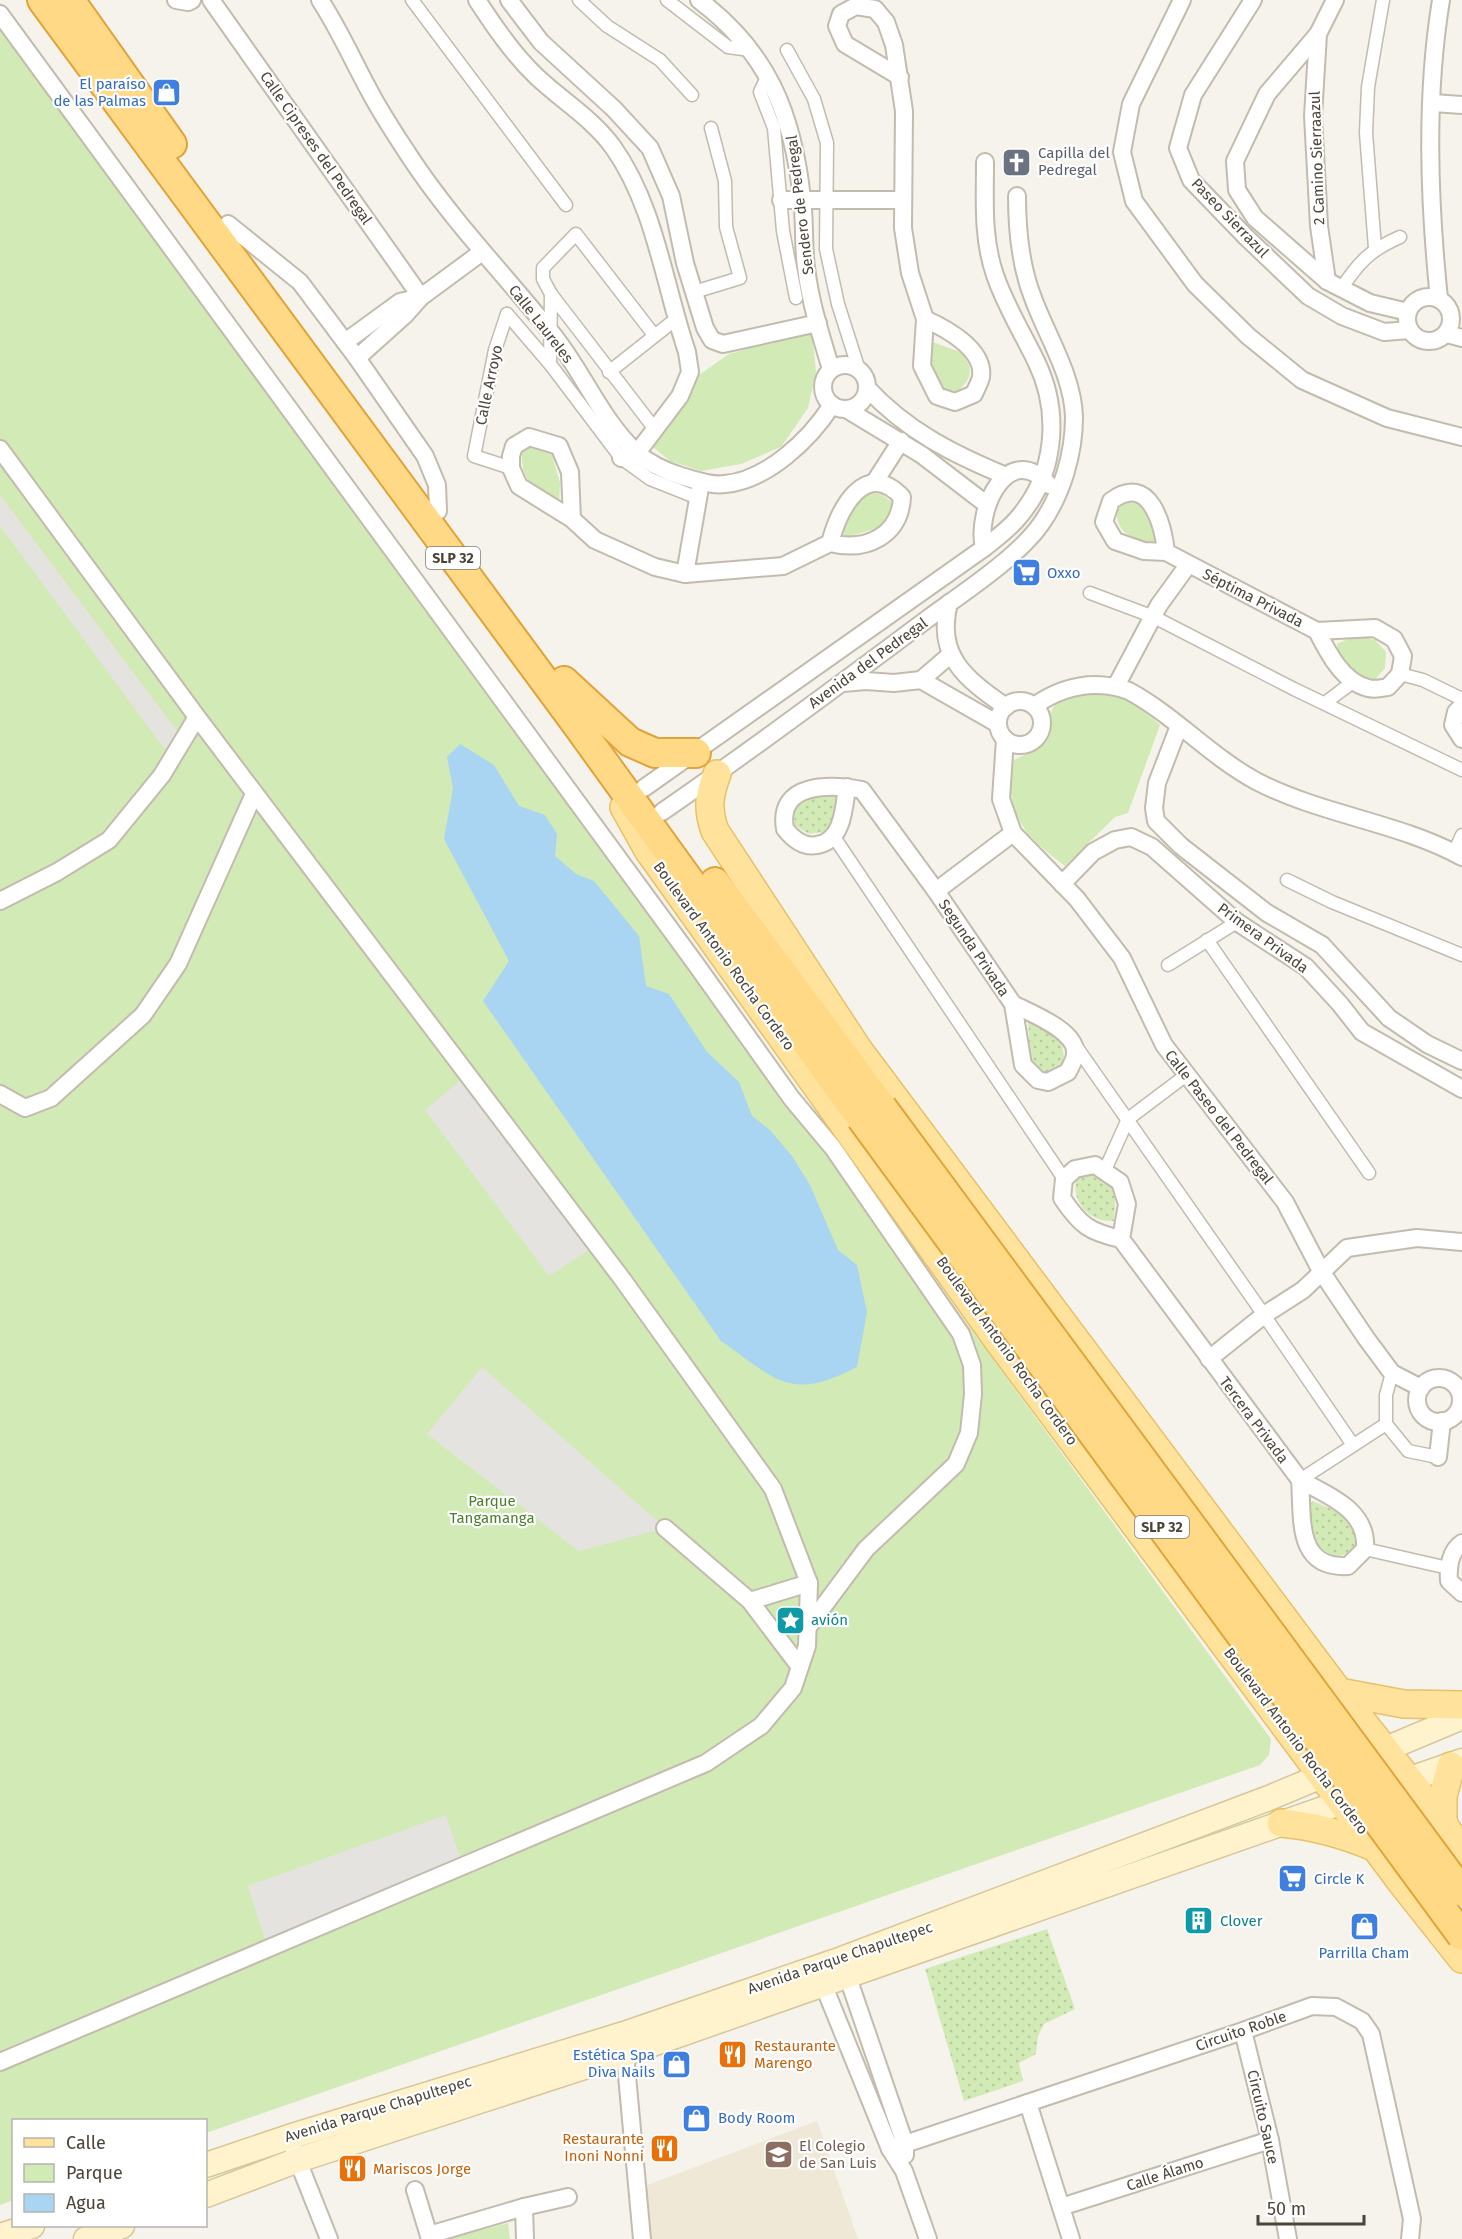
<svg xmlns="http://www.w3.org/2000/svg" width="1462" height="2239" font-family="'Fira Sans',sans-serif">
<style>
.education{fill:#efe8d6}
.park{fill:#d2eab5}
.garden{fill:url(#garden-dots)}
.parking{fill:#e5e3e0}
.water{fill:#a9d4f2}
.lines{fill:none;stroke-linecap:round;stroke-linejoin:round}
.pedestrian-casing{stroke:#c2bbae;stroke-width:15}
.minor-casing{stroke:#c2bbae;stroke-width:20}
.secondary-casing{stroke:#d6c79b;stroke-width:27}
.primary-casing{stroke:#e6c16a;stroke-width:30}
.trunk-casing{stroke:#e0a43c;stroke-width:32}
.pedestrian{stroke:#fff;stroke-width:12}
.minor{stroke:#fff;stroke-width:16}
.secondary{stroke:#fff3cd;stroke-width:24}
.primary{stroke:#ffe39c;stroke-width:27}
.trunk{stroke:#ffd985;stroke-width:28}
.trunk-bridge-casing{stroke:#e0a43c;stroke-width:32;stroke-linecap:butt}
.trunk-bridge{stroke:#ffd985;stroke-width:28}
.labels{text-anchor:middle;dominant-baseline:central;stroke-width:4.5;stroke-linejoin:round;paint-order:stroke}
.shield{fill:#fff;stroke:#817c74;stroke-width:1.5}
.shield-label{font-size:14px;font-weight:bold;fill:#4b4439}
.shop-label{font-size:15px;fill:#366cbe;stroke:#fff;text-anchor:start}
.street-label{font-size:15px;fill:#4b4439;stroke:#fff}
.worship-label{font-size:15px;fill:#5b616d;stroke:#fff;text-anchor:start}
.park-label{font-size:15px;fill:#4a7f2a;stroke:#fff}
.culture-label{font-size:15px;fill:#0d838f;stroke:#fff;text-anchor:start}
.food-label{font-size:15px;fill:#c56008;stroke:#fff;text-anchor:start}
.education-label{font-size:15px;fill:#785e54;stroke:#fff;text-anchor:start}
</style>
<defs>
<pattern id="garden-dots" width="8" height="8" patternUnits="userSpaceOnUse" patternTransform="scale(1.5)"><rect width="8" height="8" fill="#d2eab5"/><path d="M2 2h.1M6 6h.1" fill="none" stroke="#b6ca9c" stroke-width="1.8" stroke-linecap="round"/></pattern>
</defs>
<rect width="100%" height="100%" fill="#f6f3ec"/>
<!-- education -->
<polygon class="education" points="817,2121 858,2239 640,2239 637,2189"/>
<!-- park -->
<g class="park">
<polygon points="0,3 1271,1739 1269,1755 1260,1765 206,2133 206,2120 14,2120 13,2200 0,2205"/>
<polygon points="812,331 816,372 808,408 781,447 741,464 701,471 670,461 648,443 696,377 729,354"/>
<path d="M 927,340 L 963,353 C 973,371 973,377 957,392 L 938,388 Z"/>
<path d="M 534,446 L 551,451 L 560,483 L 559,505 C 536,487 520,483 522,451 Z"/>
<path d="M 872,493 L 881,494 L 892,502 L 894,518 L 878,528 L 843,538 C 844,517 853,501 872,493 Z"/>
<path d="M 1137,501 L 1154,526 L 1158,543 C 1137,546 1105,527 1122,502 Z"/>
<path d="M 1357,635 L 1375,640 L 1386,652 L 1385,668 L 1373,682 C 1346,677 1342,671 1337,644 Z"/>
<path d="M 1098,693 L 1131,700 L 1160,725 L 1128,813 L 1115,817 L 1065,866 C 1022,833 1007,818 1011,762 C 1022,755 1035,752 1044,742 C 1049,736 1050,727 1050,719 C 1052,694 1077,696 1098,693 Z"/>
<polygon points="508,2223 510,2239 445,2239"/>
</g>
<!-- garden -->
<g class="garden">
<polygon points="839,791 829,831 809,834 794,825 795,809 809,794"/>
<polygon points="1028,1019 1060,1034 1065,1063 1052,1074 1040,1072 1030,1057"/>
<path d="M 1092,1169 L 1116,1185 L 1114,1221 C 1086,1223 1066,1195 1080,1171 Z"/>
<path d="M 1312,1501 C 1336,1510 1360,1520 1354,1550 C 1339,1560 1332,1556 1318,1547 L 1308,1516 Z"/>
<polygon points="1047,1929 1075,2009 1044,2024 1038,2036 1036,2054 1019,2063 1023,2081 964,2101 925,1969"/>
</g>
<!-- parking -->
<g class="parking">
<polygon points="0,495 183,739 172,759 0,526"/>
<polygon points="467,1075 596,1245 549,1276 425,1110"/>
<polygon points="482,1367 665,1528 579,1551 427,1434"/>
<polygon points="446,1815 463,1866 268,1949 248,1886"/>
</g>
<!-- water -->
<path class="water" d="M 460,744 L 494,765 L 519,806 L 545,815 L 557,834 L 555,856 L 576,874 L 594,881 L 639,936 L 646,986 L 669,994 L 707,1052 L 739,1082 L 752,1116 L 769,1129 L 792,1156 L 810,1185 L 838,1250 L 857,1265 L 867,1312 L 857,1367 C 789,1402 777,1380 721,1341 L 483,1001 L 509,961 L 444,839 L 453,788 L 447,757 Z"/>
<g class="lines">
<defs>
<g id="pedestrian">
<polyline points="412,0 566,205"/>
<polyline points="579,0 607,26 660,60 692,95"/>
<polyline points="667,0 728,47 750,50"/>
<polyline points="787,50 814,99 827,143 826,249 838,304 859,370"/>
<polyline points="768,75 760,92 774,128 783,231 796,298"/>
<polyline points="1375,248 1366,133 1368,87 1383,0"/>
<path d="M 1341,289 C 1359,262 1370,250 1400,237"/>
<polyline points="694,292 740,278 726,227 725,181 711,128"/>
<polyline points="551,294 654,428"/>
<polyline points="507,314 550,364 621,458 650,479 698,498"/>
<polyline points="507,314 495,350 474,456 511,468"/>
<polyline points="550,364 551,294 543,279 543,268 576,234 654,335"/>
<polyline points="609,372 676,319"/>
<polyline points="1090,593 1154,617 1294,689 1462,770"/>
<polyline points="1400,674 1423,680 1462,699"/>
<polyline points="1325,703 1354,681"/>
<polyline points="834,837 1064,1179"/>
<polyline points="1454,853 1462,835"/>
<polyline points="1287,880 1332,902 1462,955"/>
<polyline points="1207,940 1369,1173"/>
<polyline points="1168,965 1237,922"/>
<polyline points="1073,1042 1264,1315 1353,1445"/>
<polyline points="1105,1170 1128,1119 1185,1076"/>
<polyline points="1392,1373 1386,1395 1386,1424 1408,1451 1438,1457"/>
<polyline points="1300,1480 1386,1424"/>
<polyline points="1365,1549 1448,1568"/>
</g>
<g id="minor">
<polyline points="176,0 188,2 192,0"/>
<polyline points="211,0 421,297"/>
<path d="M 320,0 C 339,29 353,61 370,92 C 381,113 395,134 408,154 C 449,217 503,273 550,331 C 582,369 600,419 637,453 C 650,464 665,471 681,476 C 695,480 711,486 725,484 C 768,480 810,439 832,405"/>
<path d="M 477,0 C 494,26 513,54 536,76 C 561,100 592,118 613,147 C 655,206 664,284 687,352 L 690,372 L 680,396 L 637,453 L 621,458"/>
<polyline points="509,0 541,42 614,109 650,148 671,196 685,263 705,328 712,340 723,344 818,323"/>
<path d="M 699,0 C 768,52 793,114 802,199 C 805,221 803,245 806,267 C 810,302 821,336 831,369"/>
<polyline points="1182,0 1131,104 1122,152 1134,201 1195,284 1248,336 1302,380 1387,418 1462,437"/>
<polyline points="1253,0 1193,95 1178,148 1191,180 1246,237 1308,296 1342,316 1384,332 1410,330"/>
<polyline points="1335,0 1318,34 1267,94 1235,161 1237,190 1255,218 1327,281 1370,303 1408,312"/>
<polyline points="0,14 695,963 792,1099 833,1148 961,1334 972,1365 973,1394 969,1433 956,1464 866,1549 808,1627"/>
<polyline points="1318,34 1313,116 1319,226 1327,281"/>
<path d="M 900,77 L 845,44 L 837,26 L 841,14 L 856,6 L 875,9 L 886,22 L 894,45 L 904,111 L 903,228 L 910,273 L 925,319 L 922,366 L 937,396 L 955,402 L 974,394 C 976,389 980,382 981,377 C 985,349 945,328 925,319"/>
<polyline points="1433,103 1462,105"/>
<polyline points="781,200 901,200"/>
<polyline points="228,224 300,282 357,358 425,456 437,485 438,511"/>
<circle cx="1429" cy="319" r="22"/>
<path d="M 1439,299 C 1429,201 1425,98 1441,0"/>
<polyline points="1447,334 1462,338"/>
<polyline points="345,342 400,302 421,297"/>
<polyline points="357,358 406,314 421,297 482,252"/>
<circle cx="845" cy="387" r="22"/>
<path d="M 867,388 C 907,431 953,454 1006,476"/>
<polyline points="846,409 922,455 986,504"/>
<polyline points="0,449 197,717 623,1280 773,1489 809,1583 807,1646 793,1688 761,1726 706,1763 0,2062"/>
<polyline points="874,483 901,441"/>
<path d="M 572,519 L 570,472 L 559,446 L 529,437 L 514,446 L 511,456 L 511,468 L 519,486 L 572,519 L 595,540 L 655,567 L 685,574 L 783,566 L 830,543 C 866,552 900,536 902,497 C 865,458 839,509 830,543"/>
<path d="M 984,548 C 975,510 1008,439 1049,485"/>
<path d="M 1166,552 C 1163,525 1150,472 1111,501 L 1104,522 L 1115,541 L 1144,551 L 1166,552 L 1317,631 C 1328,653 1343,682 1368,688 C 1374,690 1382,688 1388,687 L 1400,674 L 1403,656 L 1394,639 L 1375,628 L 1317,631"/>
<polyline points="685,574 701,482"/>
<path d="M 949,603 C 935,656 966,679 1006,707"/>
<polyline points="921,680 950,655"/>
<polyline points="843,683 866,681 894,683 921,680 998,724"/>
<polyline points="1116,686 1159,605 1188,565"/>
<circle cx="1020" cy="723" r="22"/>
<path d="M 1034,706 C 1063,686 1095,679 1129,691 C 1175,716 1210,756 1256,781 C 1321,815 1398,822 1462,857"/>
<polyline points="1462,706 1456,712 1453,725 1462,739"/>
<polyline points="1179,726 1157,783 1154,808 1156,821 1181,846 1267,913 1322,945 1389,1018 1427,1044 1462,1061"/>
<polyline points="1005,739 1001,799 1013,833 1077,899 1122,958 1164,1045 1285,1202 1321,1271 1366,1338 1392,1373 1421,1388"/>
<path d="M 847,787 C 844,808 843,841 817,845 C 803,848 793,839 785,829 C 777,782 830,784 862,790 L 936,891 L 1013,1004 L 1023,1065 L 1038,1080 L 1048,1082 L 1068,1072 C 1070,1067 1075,1060 1075,1054 C 1078,1031 1030,1013 1013,1004"/>
<path d="M 644,788 L 984,548 C 995,539 1008,530 1018,518 C 1056,474 1061,412 1036,361 C 1022,332 1005,305 995,275 C 982,238 985,199 985,162"/>
<path d="M 662,812 C 753,749 842,683 930,617 C 963,593 1018,557 1041,524 C 1062,494 1074,454 1074,417 C 1073,376 1047,336 1033,298 C 1020,265 1017,231 1017,196"/>
<polyline points="1062,884 1093,852 1115,840 1131,837 1152,847 1237,922 1306,967 1340,1004 1362,1032 1462,1089"/>
<polyline points="936,891 1013,833"/>
<polyline points="0,901 57,872 109,840 162,775 197,717"/>
<polyline points="0,1094 25,1108 51,1098 143,1015 178,964 254,794"/>
<path d="M 1095,1165 L 1120,1182 L 1127,1204 L 1121,1239 C 1089,1232 1080,1225 1062,1198 L 1064,1179 L 1075,1169 Z"/>
<path d="M 1121,1239 L 1300,1480 C 1329,1496 1368,1510 1365,1549 L 1348,1566 C 1295,1569 1303,1518 1300,1480"/>
<polyline points="1209,1359 1264,1315 1303,1290 1347,1248 1417,1238 1462,1242"/>
<circle cx="1439" cy="1400" r="22"/>
<polyline points="1438,1457 1442,1421"/>
<polyline points="665,1528 750,1601 800,1667"/>
<path d="M 1462,1543 C 1450,1551 1448,1568 1449,1581 L 1462,1593"/>
<polyline points="750,1601 809,1583"/>
<polyline points="844,1966 905,2144 905,2155"/>
<polyline points="819,1974 890,2149 904,2171 928,2239"/>
<polyline points="1243,2031 1270,2140 1288,2239"/>
<polyline points="624,2043 642,2239"/>
<polyline points="1028,2103 1071,2239"/>
<polyline points="890,2149 1243,2031 1312,2006 1336,2007 1362,2021 1371,2034 1412,2219 1410,2239"/>
<polyline points="294,2151 329,2239"/>
<polyline points="415,2190 430,2239"/>
<polyline points="524,2207 525,2239"/>
<polyline points="1061,2207 1270,2140"/>
<polyline points="429,2235 524,2207 568,2197"/>
</g>
<g id="secondary">
<polyline points="1393,1785 1462,1761"/>
<polyline points="206,2165 289,2137 624,2034 842,1959 1269,1798 1462,1717"/>
<polyline points="206,2195 298,2160 624,2054 1357,1797"/>
<polyline points="0,2236 32,2226"/>
<polyline points="86,2239 122,2226"/>
</g>
<g id="primary">
<path d="M 717,774 C 709,795 707,809 715,831 L 858,1049 L 1339,1692 L 1443,1823 L 1462,1853"/>
<polyline points="624,807 648,850 999,1342 1401,1882 1462,1959"/>
<polyline points="1339,1692 1404,1704 1462,1705"/>
<path d="M 1281,1823 C 1315,1826 1343,1834 1374,1847"/>
<polyline points="1443,1823 1443,1796 1451,1766"/>
</g>
<g id="trunk">
<polyline points="42,0 577,725 861,1118"/>
<polyline points="70,0 172,144"/>
<polyline points="564,681 630,742 655,753 696,753"/>
<polyline points="715,882 882,1107"/>
</g>
</defs>
<!-- pedestrian casing -->
<use href="#pedestrian" class="pedestrian-casing"/>
<!-- minor casing -->
<use href="#minor" class="minor-casing"/>
<!-- secondary casing -->
<use href="#secondary" class="secondary-casing"/>
<!-- primary casing -->
<use href="#primary" class="primary-casing"/>
<!-- trunk casing -->
<use href="#trunk" class="trunk-casing"/>
<!-- pedestrian -->
<use href="#pedestrian" class="pedestrian"/>
<!-- minor -->
<use href="#minor" class="minor"/>
<!-- secondary -->
<use href="#secondary" class="secondary"/>
<!-- primary -->
<use href="#primary" class="primary"/>
<!-- trunk -->
<use href="#trunk" class="trunk"/>
<defs>
<g id="trunk-bridge">
<polyline points="882,1107 1462,1892"/>
<polyline points="861,1118 1462,1936"/>
</g>
</defs>
<!-- trunk-bridge casing -->
<use href="#trunk-bridge" class="trunk-bridge-casing"/>
<!-- trunk-bridge -->
<use href="#trunk-bridge" class="trunk-bridge"/>
</g>
<!-- icons -->
<defs>
<symbol id="shop-square" viewBox="-11 -11 22 22"><rect x="-9" y="-9" width="18" height="18" rx="4" fill="#3f7fe0" stroke="#fff"/><path d="M-5-2.5h2.3a2.7 3.5 0 0 1 5.4 0H5L5.5 6h-11ZM-1.5-2.5h3a1.5 2.3 0 0 0-3 0Z" fill="#fff"/></symbol>
<symbol id="church-square" viewBox="-11 -11 22 22"><rect x="-9" y="-9" width="18" height="18" rx="4" fill="#6b7280" stroke="#fff"/><path d="M-1.2-6h2.4v3.5h3.3v2.4h-3.3V6h-2.4V-.1h-3.3v-2.4h3.3Z" fill="#fff"/></symbol>
<symbol id="supermarket-square" viewBox="-11 -11 22 22"><rect x="-9" y="-9" width="18" height="18" rx="4" fill="#3f7fe0" stroke="#fff"/><path d="M-6-5.5h2.5l.6 2H6L4.5 2H-2.5L-4.4-4H-6ZM-1.5 3.2a1.3 1.3 0 1 0 .1 0ZM3 3.2a1.3 1.3 0 1 0 .1 0Z" fill="#fff"/></symbol>
<symbol id="sight-square" viewBox="-11 -11 22 22"><rect x="-9" y="-9" width="18" height="18" rx="4" fill="#0f9aa8" stroke="#fff"/><path d="M0-6L1.8-2.2L6-1.7L2.9 1.2L3.7 5.4L0 3.3L-3.7 5.4L-2.9 1.2L-6-1.7L-1.8-2.2Z" fill="#fff"/></symbol>
<symbol id="building-square" viewBox="-11 -11 22 22"><rect x="-9" y="-9" width="18" height="18" rx="4" fill="#0f9aa8" stroke="#fff"/><path d="M-4-6H4V6H1V3H-1V6H-4ZM-2.5-4.3h1.7v1.8h-1.7ZM.8-4.3h1.7v1.8H.8ZM-2.5-1h1.7V.8h-1.7ZM.8-1h1.7V.8H.8Z" fill="#fff"/></symbol>
<symbol id="restaurant-square" viewBox="-11 -11 22 22"><rect x="-9" y="-9" width="18" height="18" rx="4" fill="#e8710a" stroke="#fff"/><path d="M-5-6h1v4h1v-4h1v4h1v-4h1v5L-1.5 .5V6h-2V.5L-5-1ZM5-6V6H3V1.5H1.5Q1.5-4 5-6Z" fill="#fff"/></symbol>
<symbol id="university-square" viewBox="-11 -11 22 22"><rect x="-9" y="-9" width="18" height="18" rx="4" fill="#8d6e63" stroke="#fff"/><path d="M0-5L7-2L0 1L-7-2ZM-4 1L0 2.5L4 1V4Q0 6-4 4Z" fill="#fff"/></symbol>
</defs>
<g fill-rule="evenodd">
<use href="#shop-square" x="150" y="76" width="33" height="33"/>
<use href="#church-square" x="1000" y="146" width="33" height="33"/>
<use href="#supermarket-square" x="1010" y="556" width="33" height="33"/>
<use href="#sight-square" x="774" y="1604" width="33" height="33"/>
<use href="#supermarket-square" x="1276" y="1862" width="33" height="33"/>
<use href="#building-square" x="1182" y="1904" width="33" height="33"/>
<use href="#shop-square" x="1348" y="1910" width="33" height="33"/>
<use href="#restaurant-square" x="716" y="2038" width="33" height="33"/>
<use href="#shop-square" x="660" y="2048" width="33" height="33"/>
<use href="#shop-square" x="680" y="2102" width="33" height="33"/>
<use href="#restaurant-square" x="648" y="2132" width="33" height="33"/>
<use href="#university-square" x="762" y="2138" width="33" height="33"/>
<use href="#restaurant-square" x="336" y="2152" width="33" height="33"/>
</g>
<g class="labels">
<!-- shield labels -->
<g class="shield">
<rect x="426" y="547" width="54" height="22" rx="4.5"/>
<rect x="1135" y="1516" width="54" height="22" rx="4.5"/>
</g>
<g class="shield-label">
<text x="453" y="558">SLP 32</text>
<text x="1162" y="1527">SLP 32</text>
</g>
<!-- shop labels -->
<g class="shop-label">
<text x="146" y="84" text-anchor="end">El paraíso<tspan x="146" dy="17">de las Palmas</tspan></text>
<text x="1047" y="573">Oxxo</text>
<text x="1314" y="1879">Circle K</text>
<text x="1364" y="1953" text-anchor="middle">Parrilla Cham</text>
<text x="655" y="2055" text-anchor="end">Estética Spa<tspan x="655" dy="17">Diva Nails</tspan></text>
<text x="718" y="2118">Body Room</text>
</g>
<!-- street labels -->
<g class="street-label">
<text transform="translate(316 148) rotate(55)">Calle Cipreses del Pedregal</text>
<text transform="translate(1317 158) rotate(-92)">2 Camino Sierraazul</text>
<text transform="translate(800 205) rotate(-97)">Sendero de Pedregal</text>
<text transform="translate(1230 218) rotate(46)">Paseo Sierrazul</text>
<text transform="translate(541 324) rotate(52)">Calle Laureles</text>
<text transform="translate(489 385) rotate(-78)">Calle Arroyo</text>
<text transform="translate(1253 598) rotate(27)">Séptima Privada</text>
<text transform="translate(868 663) rotate(-36)">Avenida del Pedregal</text>
<text transform="translate(1263 938) rotate(36)">Primera Privada</text>
<text transform="translate(974 948) rotate(56)">Segunda Privada</text>
<text transform="translate(724 956) rotate(54)">Boulevard Antonio Rocha Cordero</text>
<text transform="translate(1219 1117) rotate(52)">Calle Paseo del Pedregal</text>
<text transform="translate(1007 1351) rotate(54)">Boulevard Antonio Rocha Cordero</text>
<text transform="translate(1254 1420) rotate(53)">Tercera Privada</text>
<text transform="translate(1296 1741) rotate(53)">Boulevard Antonio Rocha Cordero</text>
<text transform="translate(840 1958) rotate(-19)">Avenida Parque Chapultepec</text>
<text transform="translate(1241 2031) rotate(-19)">Circuito Roble</text>
<text transform="translate(378 2109) rotate(-17)">Avenida Parque Chapultepec</text>
<text transform="translate(1263 2117) rotate(77)">Circuito Sauce</text>
<text transform="translate(1165 2174) rotate(-18)">Calle Álamo</text>
</g>
<!-- worship labels -->
<g class="worship-label">
<text x="1038" y="153">Capilla del<tspan x="1038" dy="17">Pedregal</tspan></text>
</g>
<!-- park labels -->
<g class="park-label">
<text x="492" y="1501">Parque<tspan x="492" dy="17">Tangamanga</tspan></text>
</g>
<!-- culture labels -->
<g class="culture-label">
<text x="811" y="1620">avión</text>
<text x="1220" y="1921">Clover</text>
</g>
<!-- food labels -->
<g class="food-label">
<text x="754" y="2046">Restaurante<tspan x="754" dy="17">Marengo</tspan></text>
<text x="644" y="2139" text-anchor="end">Restaurante<tspan x="644" dy="17">Inoni Nonni</tspan></text>
<text x="373" y="2169">Mariscos Jorge</text>
</g>
<!-- education labels -->
<g class="education-label">
<text x="799" y="2146">El Colegio<tspan x="799" dy="17">de San Luis</tspan></text>
</g>
</g>
<!-- legend -->
<rect x="12" y="2119" width="195" height="108" fill="#ffffff" stroke="#b7b4b0" stroke-width="1.5"/>
<rect x="24" y="2138" width="30" height="9" fill="#ffe39c" stroke="#b7b4b0" stroke-width="1.5"/>
<text x="66" y="2149" font-size="18" fill="#4b4439">Calle</text>
<rect x="24" y="2164" width="30" height="18" fill="#d2eab5" stroke="#b7b4b0" stroke-width="1.5"/>
<text x="66" y="2179" font-size="18" fill="#4b4439">Parque</text>
<rect x="24" y="2194" width="30" height="18" fill="#a9d4f2" stroke="#b7b4b0" stroke-width="1.5"/>
<text x="66" y="2209" font-size="18" fill="#4b4439">Agua</text>
<!-- scale -->
<path d="M1258 2215v9h106v-9" fill="none" stroke="#4b4439" stroke-width="3"/>
<text x="1267" y="2215" font-size="18" fill="#4b4439" stroke="#ffffff" stroke-width="4.5" paint-order="stroke">50 m</text>
</svg>
